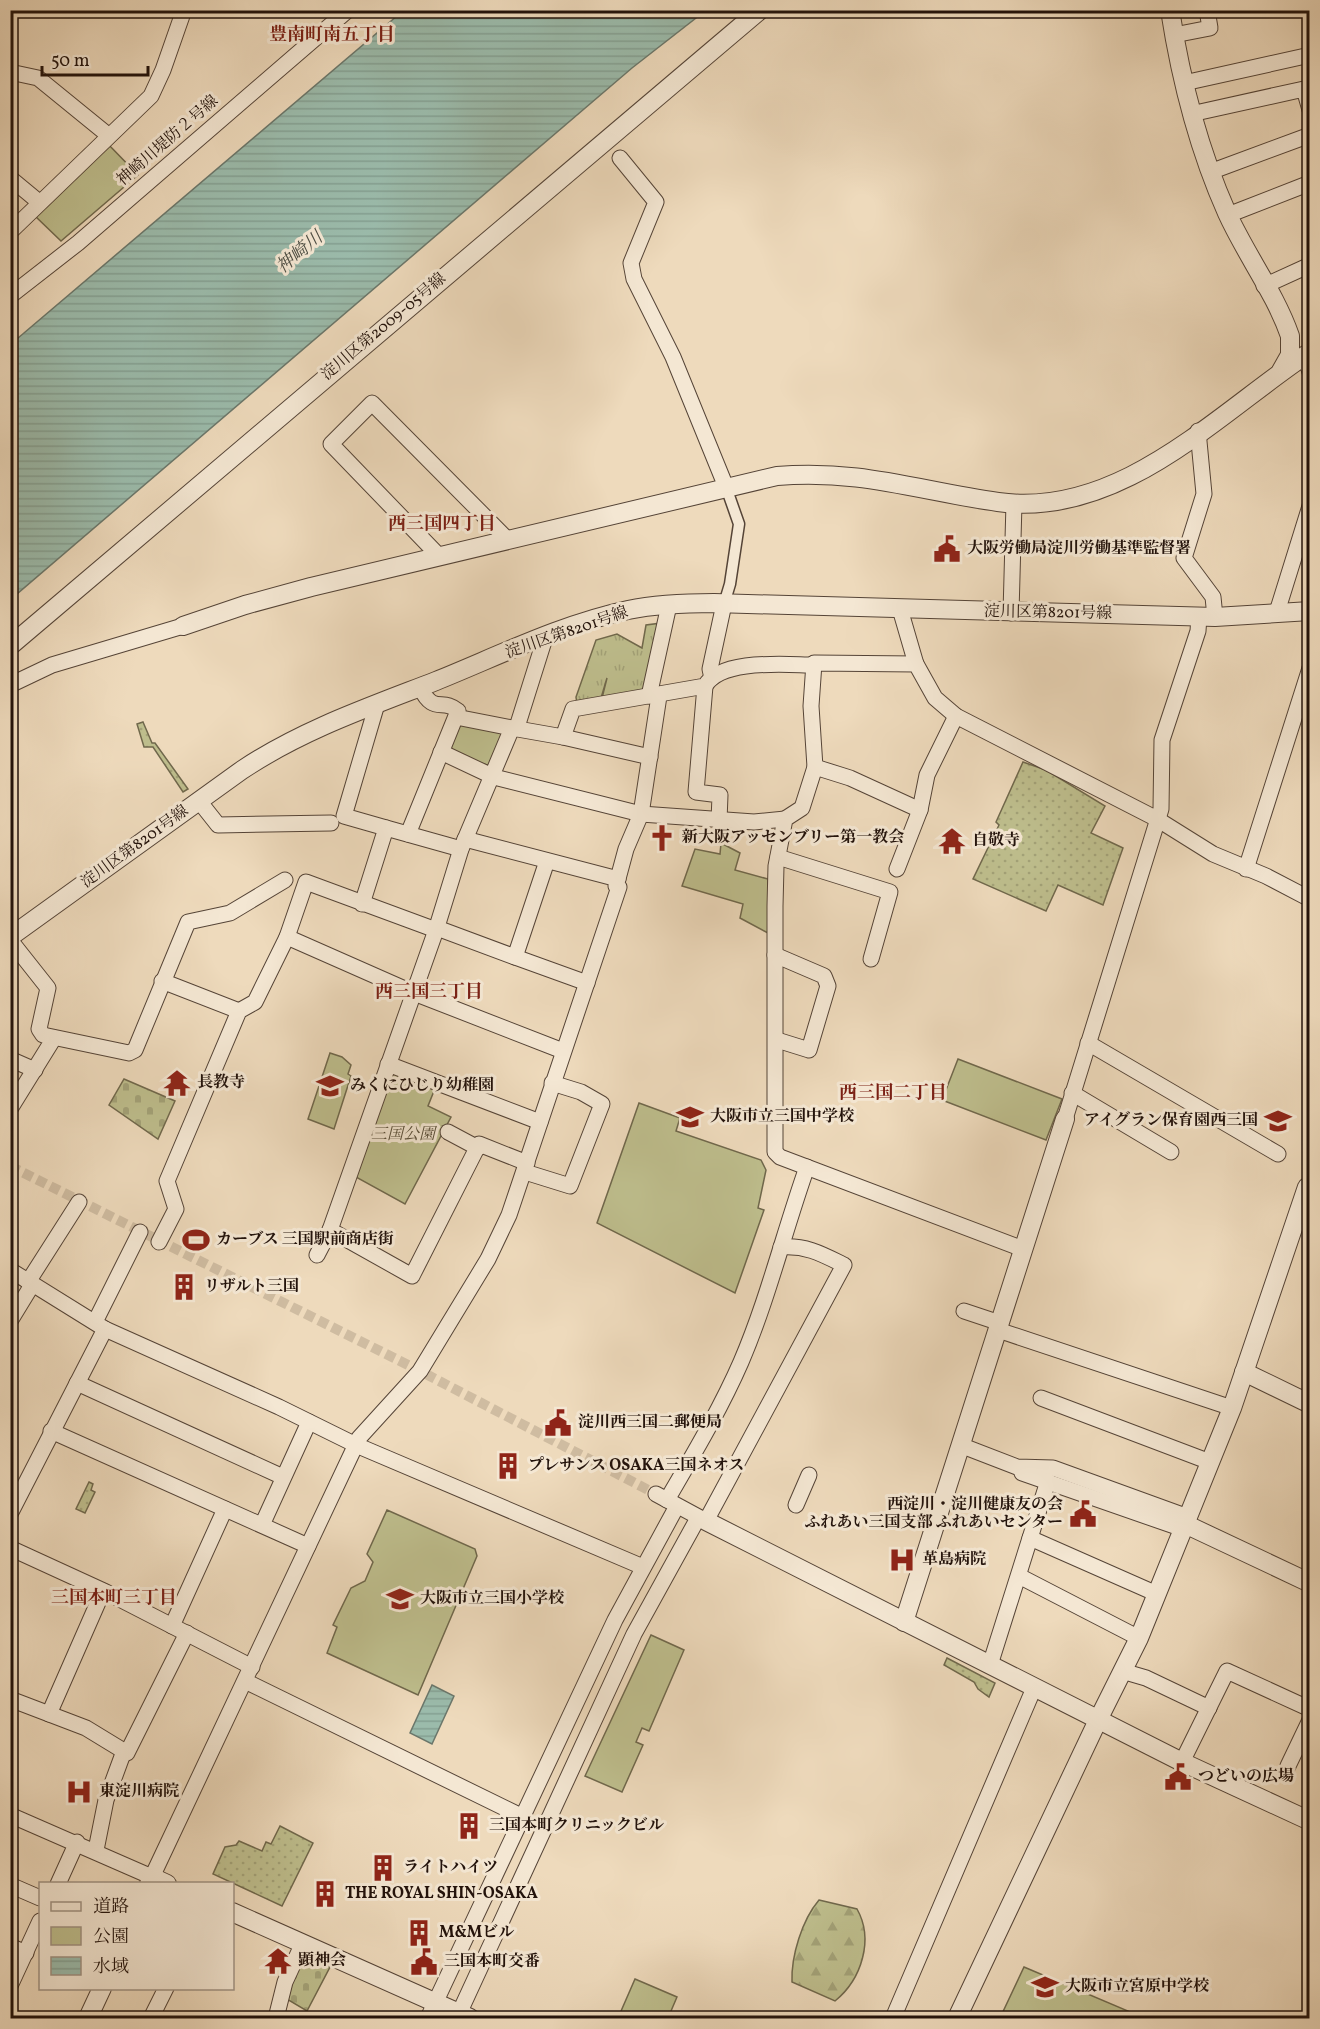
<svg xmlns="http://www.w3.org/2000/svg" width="1320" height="2029" font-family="Vollkorn,'Noto Serif JP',serif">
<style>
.grass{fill:url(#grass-tufts);stroke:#70684c;stroke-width:1.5}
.forest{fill:url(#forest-firs);stroke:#70684c;stroke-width:1.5}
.cemetery{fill:url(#cemetery-stones);stroke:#70684c;stroke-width:1.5}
.park{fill:#bebe8d;stroke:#70684c;stroke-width:1.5}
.garden{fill:url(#garden-dots);stroke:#70684c;stroke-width:1.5}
.water{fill:url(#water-rules);stroke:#6b776b;stroke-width:1.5}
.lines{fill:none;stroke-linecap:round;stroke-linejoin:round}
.pedestrian-tunnel{stroke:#cfbca1;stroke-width:10;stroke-dasharray:10 5;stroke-linecap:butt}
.pedestrian-casing{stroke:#554437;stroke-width:13}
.minor-casing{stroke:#554437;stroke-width:17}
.tertiary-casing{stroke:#554437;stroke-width:20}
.pedestrian{stroke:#f4e7d3;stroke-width:10}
.minor{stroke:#f4e7d3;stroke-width:15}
.tertiary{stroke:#f4e7d3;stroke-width:18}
.labels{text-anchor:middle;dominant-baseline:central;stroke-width:6;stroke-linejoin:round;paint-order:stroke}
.street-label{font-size:16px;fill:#22120b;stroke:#f4e7d3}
.poi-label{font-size:16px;font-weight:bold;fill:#22120b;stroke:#f4e7d3;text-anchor:start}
.park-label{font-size:16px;font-style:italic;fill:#594e38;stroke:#f4e7d3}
.neighbourhood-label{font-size:18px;font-weight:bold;fill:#7a1f14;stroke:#f4e7d3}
.water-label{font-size:18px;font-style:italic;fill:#4c4d43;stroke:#f4e7d3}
</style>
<defs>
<pattern id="grass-tufts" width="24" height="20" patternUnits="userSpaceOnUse" patternTransform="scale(1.5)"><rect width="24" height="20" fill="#bebe8d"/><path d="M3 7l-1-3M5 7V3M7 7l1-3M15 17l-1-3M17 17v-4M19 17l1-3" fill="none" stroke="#a3a278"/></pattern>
<pattern id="forest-firs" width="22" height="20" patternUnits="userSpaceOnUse" patternTransform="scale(1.5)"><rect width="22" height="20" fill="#bebe8d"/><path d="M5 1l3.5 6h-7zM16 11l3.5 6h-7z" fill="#a3a278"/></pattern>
<pattern id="cemetery-stones" width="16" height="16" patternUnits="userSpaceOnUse" patternTransform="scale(1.5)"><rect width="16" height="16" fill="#bebe8d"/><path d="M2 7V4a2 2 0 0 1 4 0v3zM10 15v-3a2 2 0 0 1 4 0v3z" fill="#a3a278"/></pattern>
<pattern id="garden-dots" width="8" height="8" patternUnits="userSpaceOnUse" patternTransform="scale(1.5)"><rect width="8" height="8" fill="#bebe8d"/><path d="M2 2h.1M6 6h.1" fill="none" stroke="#a3a278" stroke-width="1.8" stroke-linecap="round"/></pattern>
<pattern id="water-rules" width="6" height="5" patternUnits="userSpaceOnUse" patternTransform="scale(1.5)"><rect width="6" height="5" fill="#9bbbab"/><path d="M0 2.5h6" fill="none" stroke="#85a092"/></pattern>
</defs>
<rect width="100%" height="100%" fill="#eedabc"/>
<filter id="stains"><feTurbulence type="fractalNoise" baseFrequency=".00333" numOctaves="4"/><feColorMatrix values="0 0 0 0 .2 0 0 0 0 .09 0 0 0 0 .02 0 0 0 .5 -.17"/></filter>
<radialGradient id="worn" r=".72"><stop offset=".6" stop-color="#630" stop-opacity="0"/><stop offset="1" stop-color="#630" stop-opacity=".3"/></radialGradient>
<!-- grass -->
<polygon class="grass" points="662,623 646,691 602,698 607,678 601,698 577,704 576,697 596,640 617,634 642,648 646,625"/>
<!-- forest -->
<path class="forest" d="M 819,1900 L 857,1909 C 874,1939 862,1979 835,2001 L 792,1982 C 791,1956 802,1920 819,1900 Z"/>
<!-- cemetery -->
<g class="cemetery">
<polygon points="124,1079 175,1101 158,1139 109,1105"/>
<polygon points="301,1954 330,1967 307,2011 285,1998"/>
</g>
<!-- park -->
<g class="park">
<polygon points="107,143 138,175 61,241 35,216"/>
<polygon points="457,723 506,732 490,766 446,751"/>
<polygon points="721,843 740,853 735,870 768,879 768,933 740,918 743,904 682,886 695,849 720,854"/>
<polygon points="330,1053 342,1057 351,1065 348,1074 351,1076 334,1129 308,1119"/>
<polygon points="958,1059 1062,1099 1046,1140 942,1100"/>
<polygon points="391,1068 436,1086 428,1106 451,1117 405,1204 354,1176"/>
<polygon points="639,1103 680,1118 676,1131 761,1160 766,1170 758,1208 764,1210 735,1293 597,1223"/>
<polygon points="387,1510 475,1549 477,1556 418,1695 327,1653 337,1627 333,1625 351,1588 365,1581 373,1562 367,1554"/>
<polygon points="651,1635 684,1650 649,1731 642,1728 636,1742 643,1745 622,1792 585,1776"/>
<polygon points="1024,1967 1128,2011 1124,2018 1000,2018"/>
<polygon points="635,1979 677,1997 668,2018 618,2018"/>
</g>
<!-- garden -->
<g class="garden">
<polygon points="143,722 152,743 155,743 188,789 183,792 153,747 144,747 137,724"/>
<polygon points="1023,762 1046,770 1105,806 1091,833 1123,848 1103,905 1058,885 1046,911 973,879 999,825 996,822"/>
<polygon points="89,1482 93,1484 91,1490 95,1492 85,1513 76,1509"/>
<polygon points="947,1658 995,1683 989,1697 978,1689 974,1682 944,1665"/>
<polygon points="280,1826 313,1843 282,1906 213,1874 225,1847 236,1845 239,1841 262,1851 266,1842 271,1844"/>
</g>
<!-- water -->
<g class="water">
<polygon points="404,10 705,11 632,68 11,599 11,344"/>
<polygon points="432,1685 454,1696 432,1744 410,1733"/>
</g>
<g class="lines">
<!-- pedestrian-tunnel -->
<polyline class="pedestrian-tunnel" points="10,1166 420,1371 656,1494"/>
<defs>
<polyline id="pedestrian" points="724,604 730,584 739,524 726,487"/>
<g id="minor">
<polyline points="1174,35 1210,28 1207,10"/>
<polyline points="10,72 38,78 108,135"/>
<polyline points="1184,83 1310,55"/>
<polyline points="1191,114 1304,89 1310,110"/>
<polyline points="620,158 656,202 631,263 634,279 673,357 726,487"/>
<polyline points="1210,172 1310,135"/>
<polyline points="10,178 39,202"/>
<polyline points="1228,215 1310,183"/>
<polyline points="10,232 151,96 163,70 184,10"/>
<polyline points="1264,286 1310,265"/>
<polyline points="10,296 78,243 348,10"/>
<polyline points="1304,355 1310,372"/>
<polyline points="1198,431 1204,494 1184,558 1213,597 1215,617"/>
<polyline points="439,556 331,444 372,403 507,539"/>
<polyline points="900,609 916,664"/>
<polyline points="1277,612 1310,506"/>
<polyline points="1011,613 1014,503"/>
<polyline points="712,678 710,669 724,604"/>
<polyline points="10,685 52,665 183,626"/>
<polyline points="705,686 696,792 720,795 719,821"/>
<polyline points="649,696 669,605"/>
<polyline points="456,717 512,728"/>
<polyline points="517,727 545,638"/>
<polyline points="563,737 650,757"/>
<polyline points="441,752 494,777 641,814 754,822 785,819"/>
<polyline points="815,767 850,778 920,810"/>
<polyline points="199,801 218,825 331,823"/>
<polyline points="386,828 461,849"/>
<path d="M 408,834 L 458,711 C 442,697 434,716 420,687"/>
<polyline points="465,839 618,879"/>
<polyline points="778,857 890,892 871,959"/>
<polyline points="897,869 920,810 927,775 956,716"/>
<polyline points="1246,869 1310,668"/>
<polyline points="362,904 386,828 344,816 377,704"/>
<polyline points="437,928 515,957 547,861"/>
<polyline points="287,937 414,993 563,1051"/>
<polyline points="10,940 48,988 39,1029 43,1035 129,1053 135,1050 188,922 230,913 285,880"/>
<polyline points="775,955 824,976 828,986 809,1050 777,1040"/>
<polyline points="515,957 587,983"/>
<polyline points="162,981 239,1011"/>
<polyline points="1088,1043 1278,1154"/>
<polyline points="10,1059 35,1070"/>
<polyline points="388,1064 540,1122"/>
<polyline points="1072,1093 1171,1152"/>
<polyline points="10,1109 54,1038"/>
<polyline points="1065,1119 1161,809 1162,740 1198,631 1199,616"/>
<polyline points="448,1132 478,1148"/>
<polyline points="525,1172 570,1186 602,1104 581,1092 552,1083"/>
<polyline points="330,1230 412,1276 479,1144 527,1163"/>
<polyline points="159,1242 176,1209 167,1181 239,1011 255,1002 287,937 306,882 436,930"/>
<polyline points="1023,1249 780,1157 775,1152 775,906 776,866 785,819 802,808 815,767 811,706 814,663 916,664 935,698 956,716 1157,819 1213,854 1266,876 1310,899"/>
<path d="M 317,1255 L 330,1230 L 436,930 L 461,849 L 512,728 L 563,737 L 573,709 L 705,686 C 721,658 787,665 814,665"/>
<polyline points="10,1270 105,1329 279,1407 356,1445 643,1567"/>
<polyline points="28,1282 79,1202"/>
<polyline points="964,1311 1000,1323"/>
<polyline points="10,1321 32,1285"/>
<polyline points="95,1322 140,1232"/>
<polyline points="998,1330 1232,1408"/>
<polyline points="77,1383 283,1477"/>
<polyline points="1041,1398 1210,1462"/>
<polyline points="51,1431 308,1546"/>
<polyline points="960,1445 1017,1467 1053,1468 1188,1517"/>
<polyline points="1022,1473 1183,1529"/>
<path d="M 656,1494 L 706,1521 L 844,1265 C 822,1254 806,1245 781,1247"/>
<path d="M 667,1500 C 693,1455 720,1410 741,1362 C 768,1299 784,1232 807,1167"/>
<polyline points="796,1505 809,1475"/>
<polyline points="10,1514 105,1329"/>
<polyline points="262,1525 309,1422"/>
<polyline points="1030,1538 1157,1594"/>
<polyline points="10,1548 106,1592 252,1667"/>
<polyline points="1019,1576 1139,1638"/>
<polyline points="172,1626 225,1509"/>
<polyline points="990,1665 1048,1481"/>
<polyline points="1122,1671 1146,1678 1209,1708"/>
<polyline points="245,1681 523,1817"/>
<polyline points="10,1699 86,1728 127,1753 187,1633"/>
<polyline points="49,1714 103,1591"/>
<polyline points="1182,1762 1227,1671 1310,1709"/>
<polyline points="1288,1766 1310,1720"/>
<polyline points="10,1815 152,1877 359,1438 420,1371 488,1259 509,1215 619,887 616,886 626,849 641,814 659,696"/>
<polyline points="96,1850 106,1800 124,1751"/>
<polyline points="58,1884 77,1842"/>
<polyline points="10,1885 40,1898"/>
<polyline points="10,1946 26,1953"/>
<polyline points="10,1986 40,1921"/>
<polyline points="151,2018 166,1988"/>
<polyline points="276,2018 285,1982 303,1943"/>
<polyline points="428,2018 615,1620 677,1506"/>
<polyline points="457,2018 634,1634 698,1518"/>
<polyline points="893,2018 1034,1688"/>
</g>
<g id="tertiary">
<path d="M 1170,10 C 1181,81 1198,148 1227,213 C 1246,255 1275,293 1290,336 L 1290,355 L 1281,371"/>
<path d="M 183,626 L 245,605 L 311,587 L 777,476 C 860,469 919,491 998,502 C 1120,519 1217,414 1310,352"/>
<polyline points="10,646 760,10"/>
<path d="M 10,937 L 242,770 C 302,730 369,707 436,681 C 498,656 562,624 628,610 C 657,604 686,603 714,603 L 1215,617 L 1310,611"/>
<polyline points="1244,1372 1310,1404"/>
<polyline points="706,1521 1182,1762 1310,1821"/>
<polyline points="1185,1524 1310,1583"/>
<polyline points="904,1622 1065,1119"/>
<polyline points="149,1884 152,1877 167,1884"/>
<polyline points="232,1912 470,2018"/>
<polyline points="88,2018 102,1988"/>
<polyline points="957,2018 1098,1720 1139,1638 1232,1408 1307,1187"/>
</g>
</defs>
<!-- pedestrian casing -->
<use href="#pedestrian" class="pedestrian-casing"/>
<!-- minor casing -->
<use href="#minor" class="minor-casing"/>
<!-- tertiary casing -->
<use href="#tertiary" class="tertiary-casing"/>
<!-- pedestrian -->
<use href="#pedestrian" class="pedestrian"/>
<!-- minor -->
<use href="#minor" class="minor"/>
<!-- tertiary -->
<use href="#tertiary" class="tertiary"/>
</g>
<!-- icons -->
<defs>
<symbol id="civic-bare" viewBox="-9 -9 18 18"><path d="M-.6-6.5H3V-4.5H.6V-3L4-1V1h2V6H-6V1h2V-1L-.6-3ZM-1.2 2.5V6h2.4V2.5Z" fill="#8f2418" stroke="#f4e7d3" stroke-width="2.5" paint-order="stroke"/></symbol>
<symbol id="church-bare" viewBox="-9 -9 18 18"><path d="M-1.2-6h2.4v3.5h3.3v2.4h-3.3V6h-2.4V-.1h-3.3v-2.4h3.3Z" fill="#8f2418" stroke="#f4e7d3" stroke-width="2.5" paint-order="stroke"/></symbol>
<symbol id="temple-bare" viewBox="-9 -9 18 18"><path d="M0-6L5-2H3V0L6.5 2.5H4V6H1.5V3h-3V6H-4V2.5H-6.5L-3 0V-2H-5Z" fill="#8f2418" stroke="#f4e7d3" stroke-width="2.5" paint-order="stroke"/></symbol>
<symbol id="school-bare" viewBox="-9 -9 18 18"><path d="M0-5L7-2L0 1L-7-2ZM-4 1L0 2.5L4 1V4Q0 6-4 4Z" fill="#8f2418" stroke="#f4e7d3" stroke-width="2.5" paint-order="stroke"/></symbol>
<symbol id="stadium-bare" viewBox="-9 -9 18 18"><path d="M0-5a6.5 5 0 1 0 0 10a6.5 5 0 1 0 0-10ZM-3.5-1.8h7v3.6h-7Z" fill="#8f2418" stroke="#f4e7d3" stroke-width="2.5" paint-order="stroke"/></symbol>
<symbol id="building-bare" viewBox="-9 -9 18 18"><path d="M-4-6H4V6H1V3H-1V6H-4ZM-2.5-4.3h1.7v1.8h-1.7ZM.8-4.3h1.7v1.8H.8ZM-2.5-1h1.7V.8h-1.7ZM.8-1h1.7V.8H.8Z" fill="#8f2418" stroke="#f4e7d3" stroke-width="2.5" paint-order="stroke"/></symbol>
<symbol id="hospital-bare" viewBox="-9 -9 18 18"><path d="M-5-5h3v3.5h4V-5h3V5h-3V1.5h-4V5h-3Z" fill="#8f2418" stroke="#f4e7d3" stroke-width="2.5" paint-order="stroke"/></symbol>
</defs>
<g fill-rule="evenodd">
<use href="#civic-bare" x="928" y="530" width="38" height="38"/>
<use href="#church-bare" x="643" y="819" width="38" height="38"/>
<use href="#temple-bare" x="933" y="822" width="38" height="38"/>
<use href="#temple-bare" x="158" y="1064" width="38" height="38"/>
<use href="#school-bare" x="311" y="1067" width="38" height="38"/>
<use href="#school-bare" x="671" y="1098" width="38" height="38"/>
<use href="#school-bare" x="1259" y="1102" width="38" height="38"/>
<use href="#stadium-bare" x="177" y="1221" width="38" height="38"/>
<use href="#building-bare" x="165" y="1268" width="38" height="38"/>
<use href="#civic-bare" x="539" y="1404" width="38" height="38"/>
<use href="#building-bare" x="489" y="1447" width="38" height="38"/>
<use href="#civic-bare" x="1064" y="1495" width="38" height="38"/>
<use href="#hospital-bare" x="883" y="1541" width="38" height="38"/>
<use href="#school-bare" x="381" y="1580" width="38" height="38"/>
<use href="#civic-bare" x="1159" y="1758" width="38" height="38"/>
<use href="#hospital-bare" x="60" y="1773" width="38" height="38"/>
<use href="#building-bare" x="450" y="1807" width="38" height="38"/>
<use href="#building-bare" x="364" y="1849" width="38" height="38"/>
<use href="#building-bare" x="306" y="1875" width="38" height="38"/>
<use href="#building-bare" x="400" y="1914" width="38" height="38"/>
<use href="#temple-bare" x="259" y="1942" width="38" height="38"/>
<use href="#civic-bare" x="405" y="1943" width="38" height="38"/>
<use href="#school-bare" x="1026" y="1968" width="38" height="38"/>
</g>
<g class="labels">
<!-- street labels -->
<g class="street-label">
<text transform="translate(168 141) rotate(-41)">神崎川堤防２号線</text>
<text transform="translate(384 327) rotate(-40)">淀川区第2009-05号線</text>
<text transform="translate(1048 613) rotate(1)">淀川区第8201号線</text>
<text transform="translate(567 633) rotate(-19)">淀川区第8201号線</text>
<text transform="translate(135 847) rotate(-36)">淀川区第8201号線</text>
</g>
<!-- poi labels -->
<g class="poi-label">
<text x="967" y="549">大阪労働局淀川労働基準監督署</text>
<text x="682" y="838">新大阪アッセンブリー第一教会</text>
<text x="972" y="841">自敬寺</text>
<text x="197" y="1083">長教寺</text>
<text x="350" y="1086">みくにひじり幼稚園</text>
<text x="710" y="1117">大阪市立三国中学校</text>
<text x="1258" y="1121" text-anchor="end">アイグラン保育園西三国</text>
<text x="216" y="1240">カーブス 三国駅前商店街</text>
<text x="204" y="1287">リザルト三国</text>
<text x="578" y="1423">淀川西三国二郵便局</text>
<text x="528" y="1466">プレサンス OSAKA三国ネオス</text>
<text x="1063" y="1505" text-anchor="end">西淀川・淀川健康友の会<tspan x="1063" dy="18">ふれあい三国支部 ふれあいセンター</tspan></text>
<text x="922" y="1560">革島病院</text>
<text x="420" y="1599">大阪市立三国小学校</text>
<text x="1198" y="1777">つどいの広場</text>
<text x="99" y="1792">東淀川病院</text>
<text x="489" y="1826">三国本町クリニックビル</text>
<text x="403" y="1868">ライトハイツ</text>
<text x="345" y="1894">THE ROYAL SHIN-OSAKA</text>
<text x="439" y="1933">M&amp;Mビル</text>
<text x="298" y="1961">顕神会</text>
<text x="444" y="1962">三国本町交番</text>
<text x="1065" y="1987">大阪市立宮原中学校</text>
</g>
<!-- park labels -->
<g class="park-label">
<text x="403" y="1135">三国公園</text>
</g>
<!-- neighbourhood labels -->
<g class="neighbourhood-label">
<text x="332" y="35">豊南町南五丁目</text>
<text x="442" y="524">西三国四丁目</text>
<text x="429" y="992">西三国三丁目</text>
<text x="893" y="1093">西三国二丁目</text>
<text x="114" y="1598">三国本町三丁目</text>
</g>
<!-- water labels -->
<g class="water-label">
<text transform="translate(300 253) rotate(-40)">神崎川</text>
</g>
</g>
<!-- margin -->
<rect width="1320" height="2029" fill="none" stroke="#eedabc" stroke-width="36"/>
<rect x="12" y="12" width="1296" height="2005" fill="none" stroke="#22120b" stroke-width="3"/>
<rect x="18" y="18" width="1284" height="1993" fill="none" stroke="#22120b" stroke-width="1.5"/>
<!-- legend -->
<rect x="39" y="1882" width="195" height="108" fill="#f4e7d3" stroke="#a09283" stroke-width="1.5"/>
<rect x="51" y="1902" width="30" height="9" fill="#f4e7d3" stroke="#a09283" stroke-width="1.5"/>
<text x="93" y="1912" font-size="18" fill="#22120b">道路</text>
<rect x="51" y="1927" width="30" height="18" fill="#bebe8d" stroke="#a09283" stroke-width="1.5"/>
<text x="93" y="1942" font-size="18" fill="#22120b">公園</text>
<rect x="51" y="1957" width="30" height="18" fill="url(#water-rules)" stroke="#a09283" stroke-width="1.5"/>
<text x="93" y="1972" font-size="18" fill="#22120b">水域</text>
<!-- scale -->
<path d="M42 66v9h106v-9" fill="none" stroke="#22120b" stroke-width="3"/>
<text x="51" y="66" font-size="18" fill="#22120b" stroke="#f4e7d3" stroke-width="4.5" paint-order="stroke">50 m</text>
<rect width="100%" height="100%" filter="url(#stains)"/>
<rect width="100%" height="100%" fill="url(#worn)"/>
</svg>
